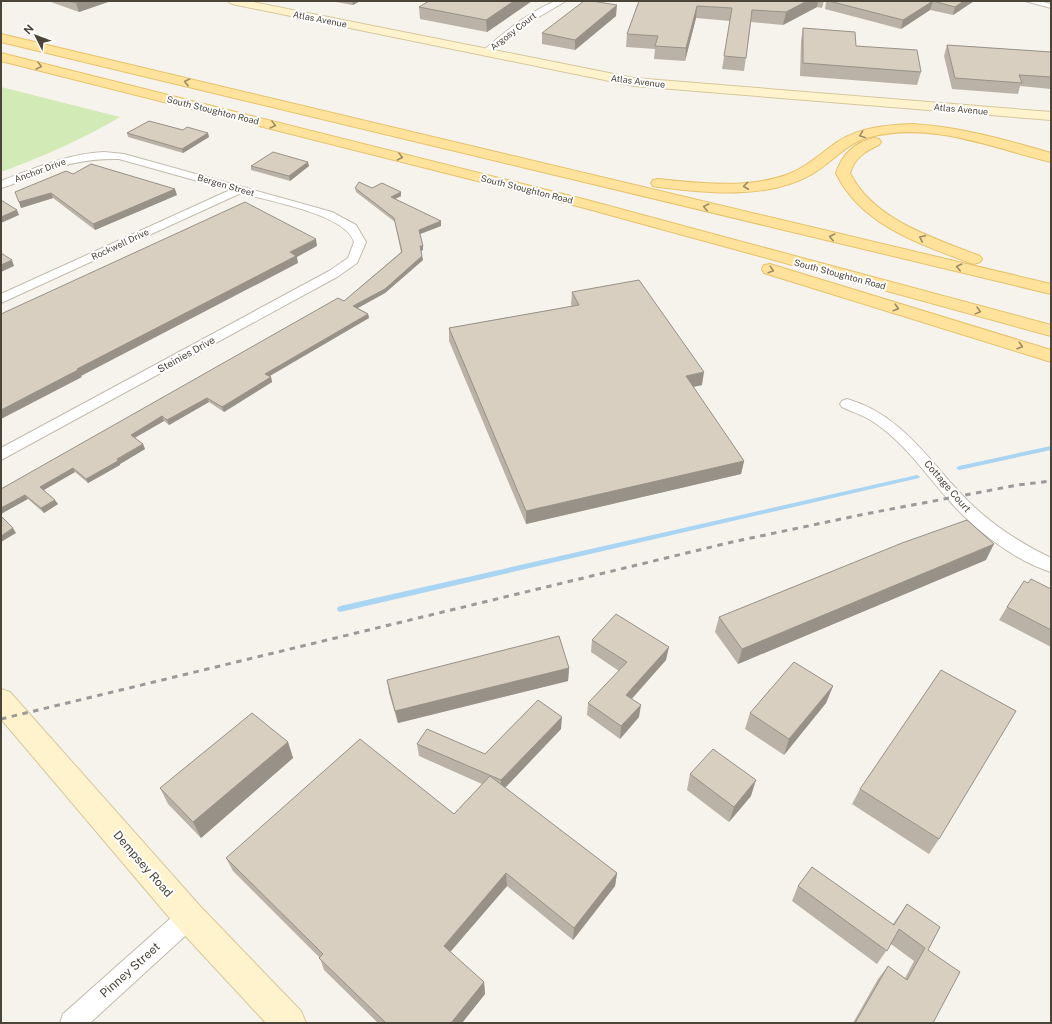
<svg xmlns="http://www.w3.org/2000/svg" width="1052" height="1024" font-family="'Public Sans',sans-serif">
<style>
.green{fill:#d2eab5}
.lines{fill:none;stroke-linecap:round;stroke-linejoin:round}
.stream{fill:#a9d4f2;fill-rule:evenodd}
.street-casing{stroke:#c2bbae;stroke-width:2}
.secondary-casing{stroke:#d6c79b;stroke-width:2}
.primary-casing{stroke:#e6c16a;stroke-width:2}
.street{fill:#fff;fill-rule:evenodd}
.secondary{fill:#fff3cd;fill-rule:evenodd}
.primary{fill:#ffe39c;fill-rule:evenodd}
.rail{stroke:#9a9a9a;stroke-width:3;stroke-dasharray:5.5 5.5;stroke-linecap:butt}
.wall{fill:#bab2a6}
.shaded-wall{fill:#979187}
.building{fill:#d8cfc1;stroke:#979187}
.oneway{stroke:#9c8c66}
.labels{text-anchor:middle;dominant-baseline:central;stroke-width:4;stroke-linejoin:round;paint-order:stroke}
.far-street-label{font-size:9px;fill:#4b4439;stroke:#fff}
.street-label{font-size:10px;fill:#4b4439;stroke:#fff}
.near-street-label{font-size:12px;fill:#4b4439;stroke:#fff}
</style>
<rect width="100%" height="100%" fill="#f6f3ec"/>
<!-- green -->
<path class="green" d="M 1,87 L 120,117 C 82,140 43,156 1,172 Z"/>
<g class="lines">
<!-- stream -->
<g class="stream">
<polygon points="1051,446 1051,450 959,470 956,468 959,466"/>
<polygon points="917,475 919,476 920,477 919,478 340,612 338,611 337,609 338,607 340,606"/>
</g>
<defs>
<g id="street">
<path d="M 555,1 L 566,1 L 525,25 L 489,55 L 483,55 L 483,51 C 505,31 528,13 555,1 Z"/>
<polygon points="1025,1 1039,1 1051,4 1051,8"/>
<path d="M 104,152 L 124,154 L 332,212 L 356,225 L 366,242 L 357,263 L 337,277 L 1,460 L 1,448 L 329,271 L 348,258 L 354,242 C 346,214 268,201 241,193 L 1,303 L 1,294 L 230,190 L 119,159 C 89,158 63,164 35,175 C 24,179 13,185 1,188 L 1,181 C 35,168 67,154 104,152 Z"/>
<path d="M 847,399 C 904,415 931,465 971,504 C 994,526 1022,544 1051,558 L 1051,572 C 1015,561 972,528 948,499 C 924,472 903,441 872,421 C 863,415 852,412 842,407 L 840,404 L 842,401 Z"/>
<polygon points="189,906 197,909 200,917 197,925 90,1023 60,1023 63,1014 181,909"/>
</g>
<g id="secondary">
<polygon points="227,1 248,1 634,78 1051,112 1051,120 634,86 232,4"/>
<polygon points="1,689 10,692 200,906 301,1011 306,1023 266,1023 178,928 1,719"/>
</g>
<g id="primary">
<polygon points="1,34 1051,284 1051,294 1,42"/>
<polygon points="1,53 587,200 1051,325 1051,336 577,206 1,61"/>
<path d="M 913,124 C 961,127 1006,140 1051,153 L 1051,162 C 992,148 932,121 870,137 C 847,142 832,163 812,174 C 767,200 707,193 658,187 L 653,186 L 651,183 L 653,180 L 658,179 C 699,183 746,189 786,175 C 806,168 820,154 837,142 C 860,127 887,125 913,124 Z"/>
<path d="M 874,138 L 879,139 L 881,142 L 879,145 C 865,151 855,158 850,173 C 873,220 934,238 980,256 L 982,259 L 980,262 L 974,264 L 968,262 C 919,244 860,224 836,173 C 842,155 855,142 874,138 Z"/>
<polygon points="770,264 1051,350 1051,362 764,273 762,269 764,265"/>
</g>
</defs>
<!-- street casing -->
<use href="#street" class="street-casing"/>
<!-- secondary casing -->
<use href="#secondary" class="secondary-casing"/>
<!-- primary casing -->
<use href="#primary" class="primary-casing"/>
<!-- street -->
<use href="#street" class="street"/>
<!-- secondary -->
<use href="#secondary" class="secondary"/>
<!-- primary -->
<use href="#primary" class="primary"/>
<!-- rail -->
<polyline class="rail" points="1,719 732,542 865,514 1018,485 1051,481"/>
</g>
<!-- wall -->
<g class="wall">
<polygon points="48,1 107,1 108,2 79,12"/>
<polygon points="330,1 360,1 353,5"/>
<polygon points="532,1 487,32 420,19 419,7"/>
<polygon points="639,1 824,1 822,8 817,7 783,25 751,22 744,71 722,69 730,21 696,18 685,61 654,59 655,49 626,47 627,34"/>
<polygon points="826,1 974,1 953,15 930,10 901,29 825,9"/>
<polygon points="616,16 575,50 542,44 542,33"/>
<polygon points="803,28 856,46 921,72 917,85 800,76 801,41"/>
<polygon points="947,45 1051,52 1051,89 1020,86 1018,94 952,89 944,56"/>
<polygon points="183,130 208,133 209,137 183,153 128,137 127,133"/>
<polygon points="251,166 309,166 290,181 251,170"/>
<polygon points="73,174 177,195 95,230 53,198 21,208 19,202"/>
<polygon points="355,188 372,188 401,192 401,196 395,199 441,221 441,226 420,234 423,246 423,250 421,251 423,260 385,293 358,308 368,314 369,318 270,376 271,377 272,382 224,412 209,402 169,425 164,421 135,438 143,444 145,449 120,464 120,465 88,483 75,472 44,490 58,504 44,513 28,499 1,489 344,301 401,252 395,222 356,192"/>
<polygon points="572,292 702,385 693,387 744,461 741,474 526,524 449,341 449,328 572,306 571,305"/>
<polygon points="986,560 738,664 715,632 719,617"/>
<polygon points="1028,583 1051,589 1051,647 999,620 1007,607"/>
<polygon points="592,640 666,660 632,699 639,717 620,739 587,715 588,703 619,671 591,652"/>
<polygon points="569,668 568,681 398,723 389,693 387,680"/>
<polygon points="833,686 826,703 784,755 745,729 750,713"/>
<polygon points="561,729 505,788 617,873 615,886 573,940 507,886 450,952 484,982 485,994 462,1023 378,1023 324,970 320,958 233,871 226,858 454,814 482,784 419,756 417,744 485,754"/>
<polygon points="288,742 293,758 201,838 168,804 160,788"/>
<polygon points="690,774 751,796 729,822 687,790"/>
<polygon points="860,789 939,839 929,854 852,804"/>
<polygon points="798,886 893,924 907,904 928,950 933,1023 853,1023 878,979 888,966 905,978 914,961 891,944 877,964 792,901"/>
</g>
<!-- shaded-wall -->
<g class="shaded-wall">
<polygon points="82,1 107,1 108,2 79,12 76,3"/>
<polygon points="352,1 360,1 353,5"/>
<polygon points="514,1 532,1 487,32 486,20"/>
<polygon points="807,1 818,1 817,7 783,25 786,12"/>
<polygon points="933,1 930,10 901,29 903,20"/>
<polygon points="964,1 974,1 953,15 955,7"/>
<polygon points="617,5 616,16 575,50 575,40"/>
<polygon points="697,6 696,18 685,61 686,48"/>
<polygon points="208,133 209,137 183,153 182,149"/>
<polygon points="308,162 309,166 290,181 289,176"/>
<polygon points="175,189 177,195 95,230 93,224"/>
<polygon points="401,192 401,196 391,201 391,197"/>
<polygon points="51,193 53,198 21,208 19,202"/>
<polygon points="17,210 19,215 1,223 1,217"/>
<polygon points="441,221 441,226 420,234 419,230"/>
<polygon points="316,239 317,246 297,257 298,263 81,376 82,377 1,419 1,410 290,252"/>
<polygon points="420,246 423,246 423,250 421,251"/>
<polygon points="422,256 423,260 385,293 354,310 353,306"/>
<polygon points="12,260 14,266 1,272 1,265"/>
<polygon points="368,314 369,318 266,378 265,374"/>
<polygon points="704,372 702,385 684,389 686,376"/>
<polygon points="271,377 272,382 224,412 222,407"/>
<polygon points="207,398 209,402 169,425 167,420"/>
<polygon points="162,416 164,421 132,439 131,435"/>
<polygon points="143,444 145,449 120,464 120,465 88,483 86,479"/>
<polygon points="744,461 741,474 526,524 526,511"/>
<polygon points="73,468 75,472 42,491 40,487"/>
<polygon points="25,495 28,499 1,514 1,508"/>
<polygon points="55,500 58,504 44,513 41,508"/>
<polygon points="13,528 16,533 1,542 1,536"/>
<polygon points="994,544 986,560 738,664 742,649"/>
<polygon points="669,647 666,660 624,707 626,695"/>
<polygon points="569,668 568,681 398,723 395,711"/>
<polygon points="833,686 826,703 784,755 789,739"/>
<polygon points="641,705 639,717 620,739 621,726"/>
<polygon points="562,717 561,729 501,792 501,780"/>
<polygon points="288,742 293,758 201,838 193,822"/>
<polygon points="756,780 751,796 729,822 734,807"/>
<polygon points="506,873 507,886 445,958 444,946"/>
<polygon points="617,873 615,886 573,940 574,928"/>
<polygon points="484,982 485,994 462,1023 451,1023"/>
</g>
<!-- building -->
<g class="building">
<polygon points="70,1 82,1 76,3"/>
<polygon points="429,1 514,1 486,20 419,7"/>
<polygon points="584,1 592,1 617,5 575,40 542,33"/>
<polygon points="639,1 807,1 786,12 752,10 746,58 724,56 732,8 697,6 686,48 655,46 658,36 627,34"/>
<polygon points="829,1 964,1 955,7 933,1 903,20"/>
<polygon points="803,28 855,32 856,46 917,50 921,72 803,63"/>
<polygon points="947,45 1051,52 1051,77 1019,75 1022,83 955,78"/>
<polygon points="149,121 183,130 187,127 208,133 182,149 127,133"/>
<polygon points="273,152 308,162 289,176 251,166"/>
<polygon points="91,164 175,189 93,224 51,193 19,202 15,192 66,171 73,174"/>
<polygon points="359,182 372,188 382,183 401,192 391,197 441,221 419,230 423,246 420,246 422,256 385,289 353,306 368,314 265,374 271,377 222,407 207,398 167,420 162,416 131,435 143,444 117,459 118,461 86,479 73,468 40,487 55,500 41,508 25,495 1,508 1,489 338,298 344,301 402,252 394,218 355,188"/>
<polygon points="1,200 17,210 1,217"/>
<polygon points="245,202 316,239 290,252 296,256 77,369 78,370 1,410 1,314"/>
<polygon points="1,253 12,260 1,265"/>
<polygon points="639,280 704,372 686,376 744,461 526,511 449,328 579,305 572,292"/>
<polygon points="1,516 13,528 1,536"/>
<polygon points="967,520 994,544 742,649 719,617 902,543"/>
<polygon points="1031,579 1051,589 1051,630 1007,607 1024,581 1028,583"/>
<polygon points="616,614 669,647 626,695 641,705 621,726 588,703 627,662 592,640"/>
<polygon points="559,636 569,668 395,711 387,680"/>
<polygon points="794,662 833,686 789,739 750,713"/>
<polygon points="941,670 1016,711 939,839 860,789"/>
<polygon points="538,700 562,717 501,780 417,744 427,729 485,754"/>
<polygon points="252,713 288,742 193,822 160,788"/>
<polygon points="360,739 454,814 490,776 617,873 574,928 506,873 444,946 484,982 451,1023 386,1023 319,958 323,954 226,858"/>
<polygon points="713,749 756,780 734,807 690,774"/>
<polygon points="812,867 894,925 907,904 940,927 928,950 960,972 933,1023 855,1023 888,966 907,980 925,948 899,929 887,951 798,886"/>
</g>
<!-- one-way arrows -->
<defs><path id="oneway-chevron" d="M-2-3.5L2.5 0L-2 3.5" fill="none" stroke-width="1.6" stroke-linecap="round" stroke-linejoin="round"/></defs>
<g class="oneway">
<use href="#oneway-chevron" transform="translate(39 66) rotate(14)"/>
<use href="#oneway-chevron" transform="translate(187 82) rotate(-167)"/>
<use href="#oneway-chevron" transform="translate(273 125) rotate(14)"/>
<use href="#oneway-chevron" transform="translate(862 135) rotate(160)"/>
<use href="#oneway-chevron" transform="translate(400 157) rotate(14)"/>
<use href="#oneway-chevron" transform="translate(746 186) rotate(174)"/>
<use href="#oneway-chevron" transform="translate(706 207) rotate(-167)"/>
<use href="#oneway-chevron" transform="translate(832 237) rotate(-167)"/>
<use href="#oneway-chevron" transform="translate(922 238) rotate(-155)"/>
<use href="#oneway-chevron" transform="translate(959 267) rotate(-167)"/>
<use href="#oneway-chevron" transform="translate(771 270) rotate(17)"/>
<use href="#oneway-chevron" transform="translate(896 308) rotate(17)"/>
<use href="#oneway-chevron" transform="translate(978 311) rotate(15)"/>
<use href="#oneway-chevron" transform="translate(1020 346) rotate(17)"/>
</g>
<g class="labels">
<!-- far-street labels -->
<g class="far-street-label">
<text transform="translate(320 19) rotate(11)">Atlas Avenue</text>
<text transform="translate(513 31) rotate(-38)">Argosy Court</text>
<text transform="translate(638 81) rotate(7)">Atlas Avenue</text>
<text transform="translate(961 109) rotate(5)">Atlas Avenue</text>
<text transform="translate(213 110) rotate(14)">South Stoughton Road</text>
<text transform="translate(40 170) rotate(-20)">Anchor Drive</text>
<text transform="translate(226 185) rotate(16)">Bergen Street</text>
<text transform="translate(527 189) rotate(14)">South Stoughton Road</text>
<text transform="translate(120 244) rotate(-25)">Rockwell Drive</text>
<text transform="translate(840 274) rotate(15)">South Stoughton Road</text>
</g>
<!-- street labels -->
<g class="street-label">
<text transform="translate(186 354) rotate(-29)">Steinies Drive</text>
<text transform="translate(948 486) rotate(49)">Cottage Court</text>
</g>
<!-- near-street labels -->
<g class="near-street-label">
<text transform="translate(143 864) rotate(49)">Dempsey Road</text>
<text transform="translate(130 970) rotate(-42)">Pinney Street</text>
</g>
</g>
<!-- border -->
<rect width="1052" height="1024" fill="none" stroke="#4b4439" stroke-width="4"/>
<!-- north arrow -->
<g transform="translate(36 36) rotate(312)" stroke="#ffffff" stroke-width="3" paint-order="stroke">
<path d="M0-3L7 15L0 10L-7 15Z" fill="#4b4439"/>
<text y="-6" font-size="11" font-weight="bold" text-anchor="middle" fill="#4b4439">N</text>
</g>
</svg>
